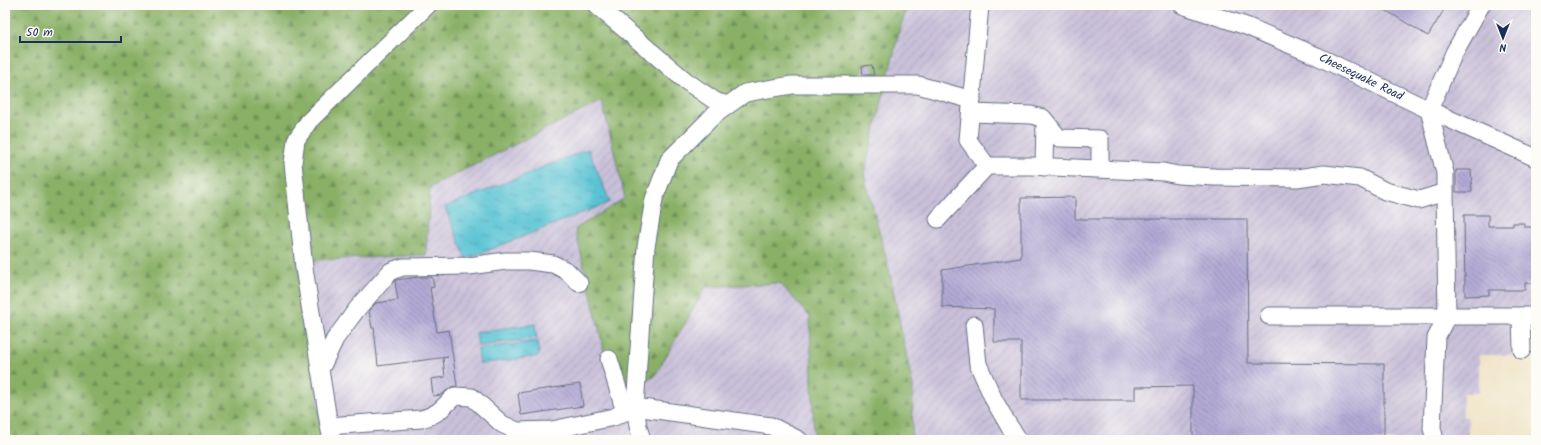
<svg xmlns="http://www.w3.org/2000/svg" width="1541" height="445" font-family="Kalam,sans-serif">
<style>
.industrial{fill:url(#industrial-furrows)}
.forest{fill:url(#forest-firs);stroke:#527062}
.water{fill:url(#water-ripples);stroke:#3a7998}
.building{fill:url(#building-back-hatch)}
.lines{fill:none;stroke-linecap:round;stroke-linejoin:round}
.minor-casing{stroke:#666e82;stroke-width:19}
.minor{stroke:#fff;stroke-width:17}
.labels{text-anchor:middle;dominant-baseline:central;stroke-width:3;stroke-linejoin:round;paint-order:stroke}
.street-label{font-size:12px;fill:#1b2f5e;stroke:#fdfcf7}
</style>
<defs>
<pattern id="industrial-furrows" width="10" height="10" patternUnits="userSpaceOnUse"><rect width="10" height="10" fill="#c8bfd8"/><path d="M-1 1l2-2M0 10L10 0M9 11l2-2" fill="none" stroke="#aba4bc"/></pattern>
<pattern id="forest-firs" width="22" height="20" patternUnits="userSpaceOnUse"><rect width="22" height="20" fill="#89b066"/><path d="M5 1l3.5 6h-7zM16 11l3.5 6h-7z" fill="#6f9057"/></pattern>
<pattern id="water-ripples" width="26" height="14" patternUnits="userSpaceOnUse"><rect width="26" height="14" fill="#58c3d3"/><path d="M2 4q2-2 4 0t4 0M15 11q2-2 4 0t4 0" fill="none" stroke="#489fae"/></pattern>
<pattern id="building-back-hatch" width="6" height="6" patternUnits="userSpaceOnUse"><rect width="6" height="6" fill="#b3aad5"/><path d="M-1 5l2 2M0 0l6 6M5-1l2 2" fill="none" stroke="#918bb0"/></pattern>
</defs>
<rect width="100%" height="100%" fill="#fdfcf7"/>
<filter id="ink" filterUnits="userSpaceOnUse"><feTurbulence type="fractalNoise" baseFrequency=".025" numOctaves="2"/><feDisplacementMap in="SourceGraphic" scale="8" xChannelSelector="R" yChannelSelector="G"/><feConvolveMatrix kernelMatrix="1 2 1 2 8 2 1 2 1" color-interpolation-filters="sRGB"/></filter>
<filter id="wash" filterUnits="userSpaceOnUse"><feTurbulence type="fractalNoise" baseFrequency=".012" numOctaves="4" result="noise"/><feDisplacementMap in="SourceGraphic" scale="16" xChannelSelector="R" yChannelSelector="G"/><feGaussianBlur stdDeviation="0.9" result="paint"/><feColorMatrix in="noise" values="0 0 0 0 0 0 0 0 0 0 0 0 0 0 0 0 0 1.4 0 .05"/><feComposite in="paint" operator="in"/></filter>
<g filter="url(#wash)">
<rect width="100%" height="100%" fill="#f0e3c6"/>
<!-- industrial -->
<g class="industrial">
<polygon points="908,5 1536,5 1536,355 1479,355 1479,393 1463,393 1463,417 1468,417 1468,438 1519,438 1519,440 912,440 913,387 888,265 864,174 900,28"/>
<polygon points="603,101 625,198 654,377 706,287 780,283 810,317 814,440 323,440 296,261 426,255 430,187"/>
</g>
<!-- forest -->
<polygon class="forest" points="5,5 908,5 900,28 864,174 888,265 913,387 912,440 814,440 810,317 780,283 706,287 654,377 614,391 575,229 625,198 602,101 430,187 426,255 297,261 323,440 5,440"/>
<!-- water -->
<g class="water">
<polygon points="588,149 610,202 466,259 445,207"/>
<polygon points="535,324 537,338 478,346 476,332"/>
<polygon points="538,341 539,356 480,364 478,349"/>
</g>
<g id="blocks">
<!-- building -->
<g class="building">
<polygon points="1377,5 1447,5 1428,36"/>
<polygon points="872,65 874,75 863,75 862,66"/>
<polygon points="1456,170 1471,170 1472,192 1456,192"/>
<polygon points="1075,197 1075,219 1247,219 1248,363 1384,364 1384,440 1193,440 1193,386 1135,387 1135,400 1021,400 1021,342 994,342 994,309 942,307 942,270 1021,258 1021,198"/>
<polygon points="1464,215 1488,215 1488,226 1513,226 1513,223 1524,223 1524,227 1536,227 1536,283 1525,283 1525,290 1489,290 1489,295 1465,296"/>
<polygon points="419,277 432,277 434,287 430,288 437,332 449,330 457,386 451,387 441,395 433,396 431,379 445,377 443,358 448,357 378,366 374,328 372,328 369,310 376,303 398,300 395,282 396,280"/>
<polygon points="580,384 583,406 521,415 518,393"/>
</g>
</g>
</g>
<g filter="url(#ink)">
<use href="#blocks" fill-opacity="0" stroke="#666e82" stroke-width="1"/>
<g class="lines">
<defs>
<g id="minor">
<polyline points="596,5 686,81 715,101 728,105"/>
<polyline points="980,5 968,140 987,166 1031,166 1163,172 1178,175 1215,177 1297,178 1324,174 1360,178 1385,191 1419,200 1445,192 1445,173 1429,110 1454,53 1481,5"/>
<polyline points="1182,5 1246,26 1317,56 1429,110 1536,158"/>
<polyline points="971,113 1031,115 1043,118 1059,138 1100,139 1100,169"/>
<polyline points="1044,167 1045,122"/>
<polyline points="1445,192 1447,316 1536,316"/>
<polyline points="938,219 987,166"/>
<polyline points="1269,316 1447,316 1436,338 1432,428 1435,440"/>
<polyline points="1521,316 1522,350"/>
<polyline points="974,325 978,364 994,400 1009,426 1019,440"/>
<polyline points="609,359 625,412"/>
<polyline points="320,370 335,339 357,309 391,271 403,267 469,266 506,261 529,261 553,264 567,271 579,283"/>
<polyline points="329,426 304,268 293,163 296,140 309,121 428,5"/>
<path d="M 332,440 L 329,426 L 421,419 C 440,414 441,408 455,396 L 472,397 L 502,424 L 517,431 L 552,430 L 614,417 L 635,407 L 771,426 L 799,440"/>
<polyline points="642,440 638,426 635,407 646,247 654,199 669,160 713,116 745,93 792,85 918,85 972,100"/>
</g>
</defs>
<!-- minor casing -->
<use href="#minor" class="minor-casing"/>
<!-- minor -->
<use href="#minor" class="minor"/>
</g>
</g>
<g class="labels">
<!-- street labels -->
<g class="street-label">
<text transform="translate(1361 77) rotate(26)">Cheesequake Road</text>
</g>
</g>
<!-- margin -->
<rect width="1541" height="445" fill="none" stroke="#fdfcf7" stroke-width="20"/>
<!-- north arrow -->
<g transform="translate(1503 38) rotate(180)" stroke="#fdfcf7" stroke-width="3" paint-order="stroke">
<path d="M0-3L7 15L0 10L-7 15Z" fill="#1b2f5e"/>
<text y="-6" font-size="11" font-weight="bold" text-anchor="middle" fill="#1b2f5e">N</text>
</g>
<!-- scale -->
<path d="M20 36v6h101v-6" fill="none" stroke="#1b2f5e" stroke-width="2"/>
<text x="26" y="36" font-size="12" fill="#1b2f5e" stroke="#fdfcf7" stroke-width="3" paint-order="stroke">50 m</text>
</svg>
